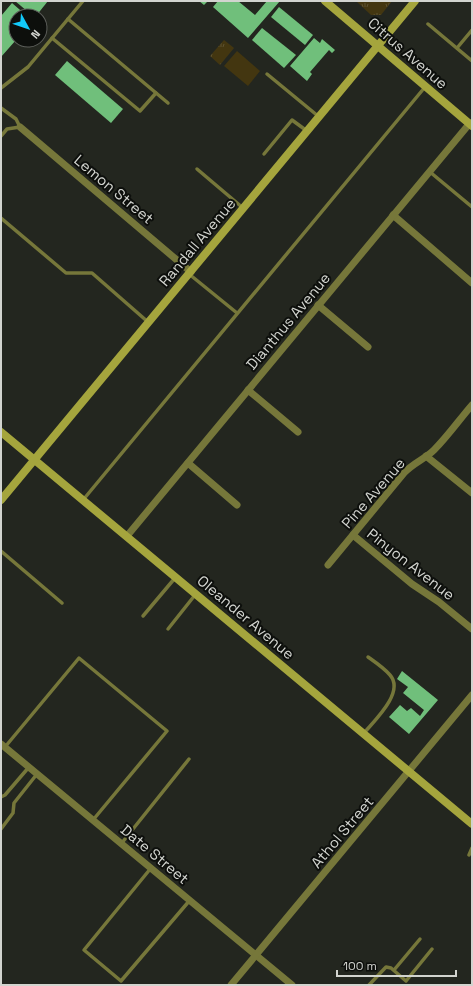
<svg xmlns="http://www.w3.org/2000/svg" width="473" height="986" font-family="'Space Grotesk',sans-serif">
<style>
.grass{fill:url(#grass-tufts)}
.pitch{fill:#433610}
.building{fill:#70bf7b}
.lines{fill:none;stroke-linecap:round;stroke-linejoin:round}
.lane{stroke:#76773a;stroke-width:3.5}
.street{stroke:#76773a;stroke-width:7}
.secondary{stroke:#a5a53d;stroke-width:8}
.labels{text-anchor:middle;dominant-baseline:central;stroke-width:4;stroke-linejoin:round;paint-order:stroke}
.street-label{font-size:15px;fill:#d2d4cf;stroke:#0d0f0c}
</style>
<defs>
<pattern id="grass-tufts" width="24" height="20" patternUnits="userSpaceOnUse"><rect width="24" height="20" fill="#433610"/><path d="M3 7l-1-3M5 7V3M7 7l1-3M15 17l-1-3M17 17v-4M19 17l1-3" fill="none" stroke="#5d5232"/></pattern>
</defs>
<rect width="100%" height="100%" fill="#23261f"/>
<!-- grass -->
<g class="grass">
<polygon points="356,1 392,1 381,15 371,15"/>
<polygon points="224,40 234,48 220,65 210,56"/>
</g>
<!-- pitch -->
<polygon class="pitch" points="237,51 260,71 248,86 224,66"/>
<!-- building -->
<g class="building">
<polygon points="15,1 48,1 36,16 33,16"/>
<polygon points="199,1 208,1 204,5"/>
<polygon points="218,1 238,1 255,15 267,1 280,1 248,38 213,7"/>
<polygon points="12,3 27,16 16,16 16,40 1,57 1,16"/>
<polygon points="279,7 313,35 305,45 271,17"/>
<polygon points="262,28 296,55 284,68 252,40"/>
<polygon points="314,38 320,43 322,39 335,50 332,53 329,50 310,72 312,74 307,81 290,66"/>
<polygon points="67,61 123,109 111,123 55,75"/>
<polygon points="402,671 438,700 409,734 389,717 400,705 407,711 411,708 420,716 424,710 403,693 408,687 397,679"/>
</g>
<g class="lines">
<!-- lane -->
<g class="lane">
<polyline points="68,19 168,103"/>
<polyline points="428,24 472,61"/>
<polyline points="52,38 140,111 156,93"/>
<polyline points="457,48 472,30"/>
<polyline points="267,74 318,116"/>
<polyline points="1,88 28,67 83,1"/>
<polyline points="1,108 16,119 20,127 7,129 1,136"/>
<polyline points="264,154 292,120 307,131"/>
<polyline points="197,169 243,208"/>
<polyline points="430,172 472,207"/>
<polyline points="1,218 66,273 92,273 148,322"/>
<polyline points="189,274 237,313"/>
<polyline points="83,500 425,87"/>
<polyline points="1,551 62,603"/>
<polyline points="143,616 175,578"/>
<polyline points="168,629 195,595"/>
<path d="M 364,733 C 375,720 405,692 390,675 C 384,668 375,662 368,657"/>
<polyline points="5,747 79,658 167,731 93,820"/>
<polyline points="1,797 5,795 29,767"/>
<polyline points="1,829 13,813 14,803 37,774"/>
<polyline points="121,844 189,759"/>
<polyline points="469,855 472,848"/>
<polyline points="151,868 84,950 121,981 190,900"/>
<polyline points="394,970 420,939"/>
<polyline points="369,985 386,967 391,968 406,981 432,949"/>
</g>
<!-- street -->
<g class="street">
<polyline points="20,127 191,272"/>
<polyline points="393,215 472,283"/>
<polyline points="318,305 368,347"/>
<polyline points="248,390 298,432"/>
<polyline points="426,456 472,493"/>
<polyline points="188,463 237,505"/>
<polyline points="353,535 412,584 439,602 472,629"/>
<polyline points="127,536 470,123"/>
<path d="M 328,565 L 404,473 C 413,463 425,459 434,450 C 448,436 459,420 472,405"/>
<polyline points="1,744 292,985"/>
<polyline points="231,985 472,695"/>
</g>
<!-- secondary -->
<g class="secondary">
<polyline points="325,1 472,126"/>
<polyline points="1,432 472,824"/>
<polyline points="1,500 415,1"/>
</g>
</g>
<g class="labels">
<!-- street labels -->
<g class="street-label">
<text transform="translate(408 53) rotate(41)">Citrus Avenue</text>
<text transform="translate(114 189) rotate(40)">Lemon Street</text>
<text transform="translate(197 242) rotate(-50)">Randall Avenue</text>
<text transform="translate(288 321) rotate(-50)">Dianthus Avenue</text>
<text transform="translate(373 493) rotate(-49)">Pine Avenue</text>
<text transform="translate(411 564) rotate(38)">Pinyon Avenue</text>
<text transform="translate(246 617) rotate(40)">Oleander Avenue</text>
<text transform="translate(342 832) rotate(-50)">Athol Street</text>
<text transform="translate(155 854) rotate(40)">Date Street</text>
</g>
</g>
<!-- border -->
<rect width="473" height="986" fill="none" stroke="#d2d4cf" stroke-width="4"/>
<!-- north arrow -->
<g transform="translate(28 28) rotate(130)"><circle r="19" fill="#0d0f0c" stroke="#5c5e5a"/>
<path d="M0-3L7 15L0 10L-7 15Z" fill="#12cafb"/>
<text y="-6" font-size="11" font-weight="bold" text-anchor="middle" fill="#d2d4cf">N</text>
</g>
<!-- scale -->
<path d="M337 970v6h119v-6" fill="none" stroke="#d2d4cf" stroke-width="2"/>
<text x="343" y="970" font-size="12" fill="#d2d4cf" stroke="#0d0f0c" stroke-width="3" paint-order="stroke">100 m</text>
</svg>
